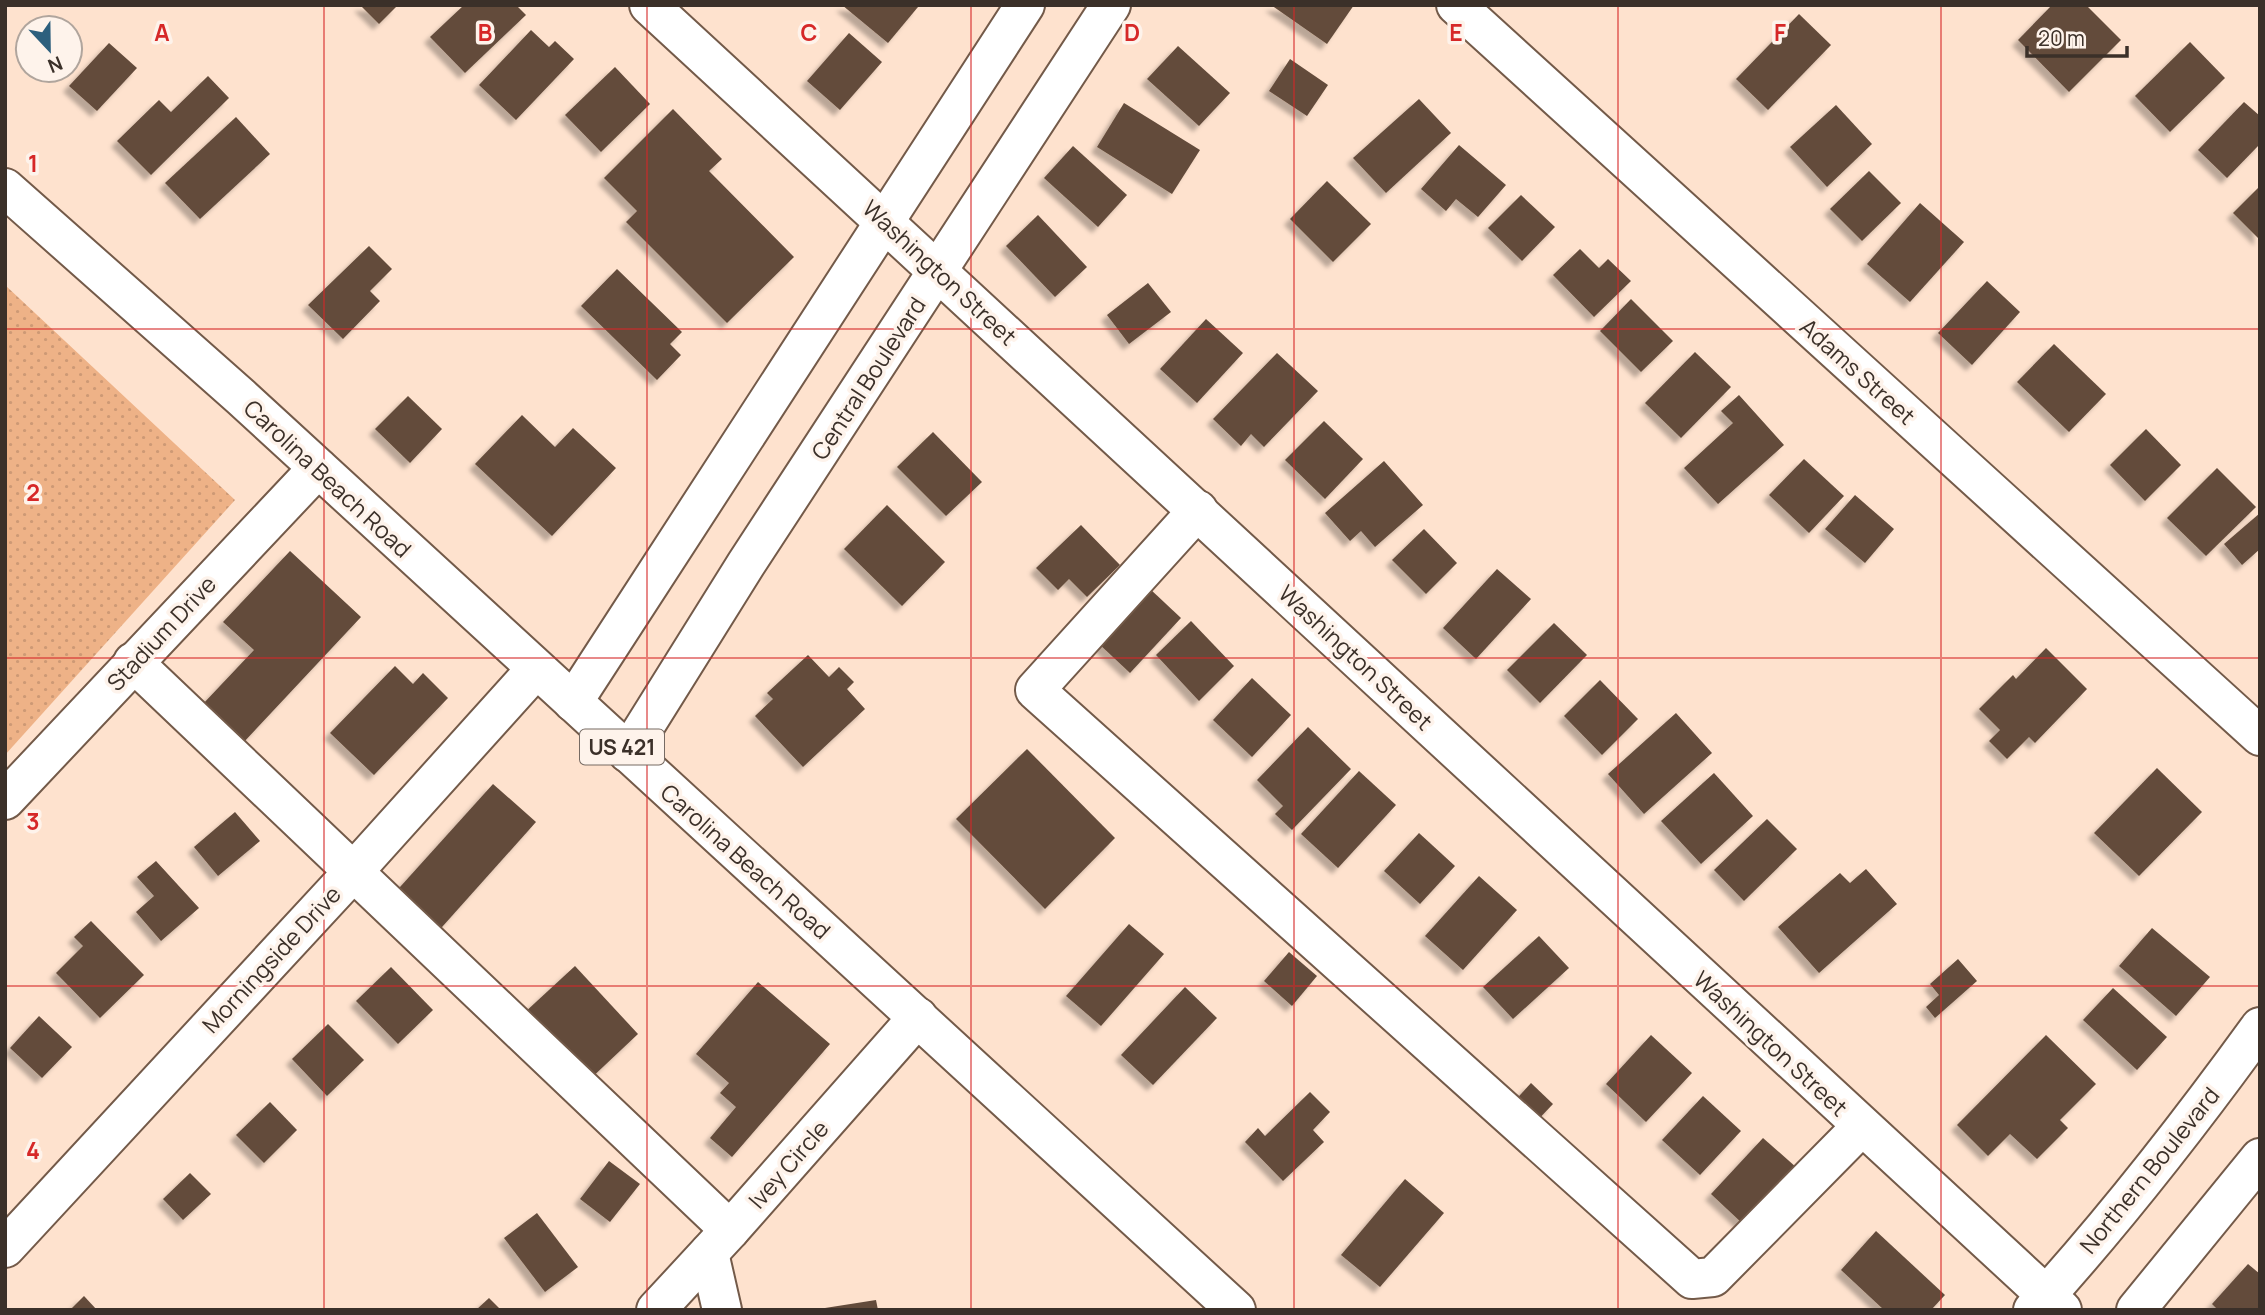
<svg xmlns="http://www.w3.org/2000/svg" width="2265" height="1315" font-family="Manrope,sans-serif">
<style>
.park{fill:url(#park-dots)}
.building{fill:#634b3b;filter:url(#shadow)}
.lines{fill:none;stroke-linecap:round;stroke-linejoin:round}
.minor-casing{stroke:#735a49;stroke-width:42}
.highway-casing{stroke:#735a49;stroke-width:42}
.minor{stroke:#fff;stroke-width:38}
.highway{stroke:#fff;stroke-width:38}
.grid{fill:none;stroke:#d62828;stroke-width:2;stroke-opacity:0.55}
.labels{text-anchor:middle;dominant-baseline:central;stroke-width:7;stroke-linejoin:round;paint-order:stroke}
.shield{fill:#fef3eb;stroke:#766a63;stroke-width:2}
.shield-label{font-size:21px;font-weight:bold;fill:#3b3029}
.street-label{font-size:23px;fill:#3b3029;stroke:#fef3eb}
.grid-label{font-size:23px;text-anchor:middle;font-weight:bold;fill:#d62828;stroke:#fef3eb;stroke-width:7;stroke-linejoin:round;paint-order:stroke}
</style>
<defs>
<pattern id="park-dots" width="8" height="8" patternUnits="userSpaceOnUse" patternTransform="scale(1.75)"><rect width="8" height="8" fill="#eeb287"/><path d="M2 2h.1M6 6h.1" fill="none" stroke="#cd9975" stroke-width="1.8" stroke-linecap="round"/></pattern>
<filter id="shadow"><feDropShadow dx="-6" dy="6" stdDeviation="2" flood-color="#0004"/></filter>
</defs>
<rect width="100%" height="100%" fill="#fee2ce"/>
<!-- park -->
<polygon class="park" points="5,285 235,500 5,755"/>
<!-- building -->
<g class="building">
<polygon points="360,5 398,5 379,24"/>
<polygon points="464,5 516,5 526,15 465,73 430,37"/>
<polygon points="842,5 916,5 918,7 888,43"/>
<polygon points="1271,5 1354,5 1327,44"/>
<polygon points="2052,5 2086,5 2121,40 2069,92 2018,40"/>
<polygon points="1799,14 1831,45 1768,110 1736,79"/>
<polygon points="531,30 549,47 555,41 574,59 516,120 479,85"/>
<polygon points="849,33 882,62 840,110 807,81"/>
<polygon points="2190,42 2225,78 2170,132 2135,96"/>
<polygon points="109,43 137,68 97,111 69,86"/>
<polygon points="1178,46 1230,93 1199,126 1147,79"/>
<polygon points="1290,59 1328,85 1307,116 1269,91"/>
<polygon points="615,67 650,104 601,152 565,115"/>
<polygon points="208,76 229,98 151,175 117,141 159,100 171,112"/>
<polygon points="1419,99 1451,133 1386,193 1353,158"/>
<polygon points="2244,102 2260,116 2260,144 2227,178 2198,150"/>
<polygon points="1124,103 1200,150 1172,194 1097,147"/>
<polygon points="1836,105 1872,144 1827,187 1790,147"/>
<polygon points="673,109 722,159 709,171 794,257 727,323 626,222 637,211 604,178"/>
<polygon points="236,117 270,154 200,219 165,183"/>
<polygon points="1459,145 1506,185 1478,217 1456,199 1446,211 1421,189"/>
<polygon points="1073,146 1127,195 1098,227 1044,178"/>
<polygon points="1869,171 1901,203 1862,241 1830,209"/>
<polygon points="1327,181 1371,224 1333,262 1290,219"/>
<polygon points="2260,186 2260,240 2233,213"/>
<polygon points="1521,195 1555,227 1522,261 1488,228"/>
<polygon points="1920,203 1964,242 1910,302 1867,264"/>
<polygon points="1038,215 1087,267 1055,297 1006,246"/>
<polygon points="369,246 392,269 370,291 380,301 343,339 308,305"/>
<polygon points="1580,249 1599,268 1608,259 1631,281 1594,317 1553,275"/>
<polygon points="617,269 682,332 670,344 681,355 657,380 581,306"/>
<polygon points="1987,281 2020,312 1972,365 1938,333"/>
<polygon points="1148,283 1171,312 1129,344 1107,315"/>
<polygon points="1631,299 1673,341 1641,372 1600,331"/>
<polygon points="1206,319 1243,353 1197,403 1160,369"/>
<polygon points="2054,344 2106,394 2069,432 2017,382"/>
<polygon points="1695,352 1731,387 1681,438 1645,403"/>
<polygon points="1277,353 1318,391 1264,447 1251,434 1241,446 1213,419"/>
<polygon points="1739,395 1784,445 1718,504 1684,468 1733,423 1721,411"/>
<polygon points="408,396 442,429 410,463 375,429"/>
<polygon points="522,415 555,447 573,428 616,468 552,536 475,464"/>
<polygon points="1324,421 1363,459 1325,499 1285,460"/>
<polygon points="2146,429 2181,465 2145,501 2110,465"/>
<polygon points="933,432 982,482 946,516 897,467"/>
<polygon points="1804,459 1844,496 1809,533 1769,495"/>
<polygon points="1384,461 1423,505 1375,547 1361,531 1350,541 1325,513"/>
<polygon points="2217,468 2256,507 2206,556 2167,518"/>
<polygon points="1855,495 1894,529 1865,563 1825,529"/>
<polygon points="887,505 945,562 902,606 844,549"/>
<polygon points="2260,513 2260,549 2242,565 2224,544"/>
<polygon points="1081,525 1120,565 1087,597 1069,579 1058,590 1036,568"/>
<polygon points="1424,529 1457,563 1426,594 1392,560"/>
<polygon points="290,551 361,617 243,743 202,705 254,650 223,622"/>
<polygon points="1497,569 1531,599 1476,659 1443,628"/>
<polygon points="1149,588 1181,618 1130,673 1098,643"/>
<polygon points="1191,621 1234,666 1199,701 1156,655"/>
<polygon points="1554,623 1587,655 1540,703 1507,670"/>
<polygon points="2046,648 2087,689 2035,743 2029,737 2007,759 1989,741 2000,730 1979,709 2013,675 2016,679"/>
<polygon points="808,655 829,677 839,667 854,682 847,689 865,709 803,767 755,716 773,699 767,693"/>
<polygon points="395,666 413,684 423,673 448,698 374,775 330,733"/>
<polygon points="1252,678 1291,715 1252,757 1213,720"/>
<polygon points="1600,680 1638,719 1602,755 1564,716"/>
<polygon points="1676,713 1712,753 1644,814 1608,774"/>
<polygon points="1308,727 1351,769 1292,830 1275,814 1283,806 1257,780"/>
<polygon points="1027,749 1115,838 1045,909 956,819"/>
<polygon points="2157,768 2202,812 2139,876 2094,833"/>
<polygon points="1359,771 1396,805 1338,868 1301,834"/>
<polygon points="1714,773 1753,816 1701,864 1661,821"/>
<polygon points="493,784 536,822 434,936 391,897"/>
<polygon points="235,812 260,841 218,876 194,847"/>
<polygon points="1767,819 1797,849 1744,901 1714,870"/>
<polygon points="1419,833 1455,866 1420,904 1384,871"/>
<polygon points="156,861 199,908 161,941 136,912 154,896 137,877"/>
<polygon points="1866,869 1897,904 1819,973 1778,927 1840,873 1850,883"/>
<polygon points="1479,876 1517,910 1463,970 1425,936"/>
<polygon points="91,921 144,975 100,1018 56,973 83,946 74,937"/>
<polygon points="1129,924 1164,954 1101,1026 1066,996"/>
<polygon points="2152,928 2210,977 2176,1016 2119,966"/>
<polygon points="1539,936 1569,968 1513,1019 1483,987"/>
<polygon points="1289,952 1317,976 1292,1006 1264,981"/>
<polygon points="1958,959 1977,981 1935,1018 1926,1007 1939,995 1930,984"/>
<polygon points="575,966 638,1034 587,1082 523,1014"/>
<polygon points="391,967 433,1010 398,1044 356,1001"/>
<polygon points="758,982 830,1044 732,1157 710,1138 736,1107 720,1093 729,1083 696,1054"/>
<polygon points="1185,987 1217,1018 1153,1085 1121,1055"/>
<polygon points="2113,988 2167,1037 2137,1070 2083,1020"/>
<polygon points="39,1016 72,1047 42,1078 10,1048"/>
<polygon points="328,1024 364,1060 327,1096 292,1059"/>
<polygon points="1651,1035 1692,1073 1646,1122 1606,1084"/>
<polygon points="2046,1035 2096,1084 2060,1120 2068,1128 2037,1159 2010,1134 1988,1156 1957,1125"/>
<polygon points="1531,1083 1553,1104 1533,1125 1511,1105"/>
<polygon points="1310,1092 1330,1112 1313,1130 1324,1142 1283,1181 1245,1142 1258,1128 1265,1136"/>
<polygon points="1703,1096 1741,1131 1700,1175 1662,1140"/>
<polygon points="270,1102 297,1130 264,1163 236,1135"/>
<polygon points="1763,1138 1797,1168 1744,1225 1711,1194"/>
<polygon points="609,1161 640,1184 610,1222 580,1199"/>
<polygon points="190,1173 211,1194 183,1220 163,1199"/>
<polygon points="1405,1179 1444,1213 1380,1287 1341,1255"/>
<polygon points="537,1213 578,1267 545,1292 504,1238"/>
<polygon points="1876,1231 1945,1295 1931,1310 1884,1310 1841,1270"/>
<polygon points="2248,1264 2260,1274 2260,1310 2218,1310 2212,1304"/>
<polygon points="84,1296 97,1310 70,1310"/>
<polygon points="489,1298 501,1310 476,1310"/>
<polygon points="876,1300 878,1310 825,1310 825,1308"/>
</g>
<g class="lines">
<defs>
<g id="minor">
<polyline points="649,5 2062,1310"/>
<polyline points="1456,5 2260,736"/>
<polyline points="1198,510 1035,690 1692,1279 1713,1277 1861,1127"/>
<polyline points="133,662 730,1230"/>
<polyline points="573,702 1025,5"/>
<polyline points="628,753 746,564 1111,5"/>
<polyline points="5,800 318,468"/>
<polyline points="5,1248 354,871 536,669"/>
<polyline points="709,1253 722,1310"/>
<polyline points="656,1310 730,1230 918,1017"/>
<path d="M 2033,1310 C 2115,1220 2189,1125 2260,1027"/>
<polyline points="2136,1310 2260,1158"/>
</g>
<polyline id="highway" points="5,188 241,397 1236,1310"/>
</defs>
<!-- minor casing -->
<use href="#minor" class="minor-casing"/>
<!-- highway casing -->
<use href="#highway" class="highway-casing"/>
<!-- minor -->
<use href="#minor" class="minor"/>
<!-- highway -->
<use href="#highway" class="highway"/>
</g>
<!-- grid -->
<path class="grid" d="M 324,5 L 324,1310M 647,5 L 647,1310M 971,5 L 971,1310M 1294,5 L 1294,1310M 1618,5 L 1618,1310M 1941,5 L 1941,1310M 5,329 L 2260,329M 5,658 L 2260,658M 5,986 L 2260,986"/>
<g class="labels">
<!-- shield labels -->
<rect class="shield" x="580" y="729.5" width="84" height="35" rx="5"/>
<g class="shield-label">
<text x="622" y="747">US 421</text>
</g>
<!-- street labels -->
<g class="street-label">
<text transform="translate(940 272) rotate(43)">Washington Street</text>
<text transform="translate(1858 371) rotate(42)">Adams Street</text>
<text transform="translate(868 378) rotate(-57)">Central Boulevard</text>
<text transform="translate(328 478) rotate(43)">Carolina Beach Road</text>
<text transform="translate(161 633) rotate(-47)">Stadium Drive</text>
<text transform="translate(1356 657) rotate(43)">Washington Street</text>
<text transform="translate(746 861) rotate(42)">Carolina Beach Road</text>
<text transform="translate(271 959) rotate(-47)">Morningside Drive</text>
<text transform="translate(1771 1043) rotate(43)">Washington Street</text>
<text transform="translate(788 1164) rotate(-49)">Ivey Circle</text>
<text transform="translate(2149 1170) rotate(-51)">Northern Boulevard</text>
</g>
</g>
<g class="grid-label">
<text x="162" y="41">A</text>
<text x="485" y="41">B</text>
<text x="809" y="41">C</text>
<text x="1132" y="41">D</text>
<text x="1456" y="41">E</text>
<text x="1780" y="41">F</text>
<text x="33" y="172">1</text>
<text x="33" y="501">2</text>
<text x="33" y="830">3</text>
<text x="33" y="1159">4</text>
</g>
<!-- border -->
<rect width="2265" height="1315" fill="none" stroke="#3b3029" stroke-width="14"/>
<!-- north arrow -->
<g transform="translate(49 49) rotate(158)"><circle r="33" fill="#fef3eb" stroke="#b0a59d" stroke-width="2"/>
<path d="M0-5L12 26L0 18L-12 26Z" fill="#2d5f7d"/>
<text y="-10" font-size="19" font-weight="bold" text-anchor="middle" fill="#3b3029">N</text>
</g>
<!-- scale -->
<path d="M2027 46v10h100v-10" fill="none" stroke="#3b3029" stroke-width="3.5"/>
<text x="2038" y="46" font-size="21" fill="#3b3029" stroke="#fef3eb" stroke-width="5" paint-order="stroke">20 m</text>
</svg>
